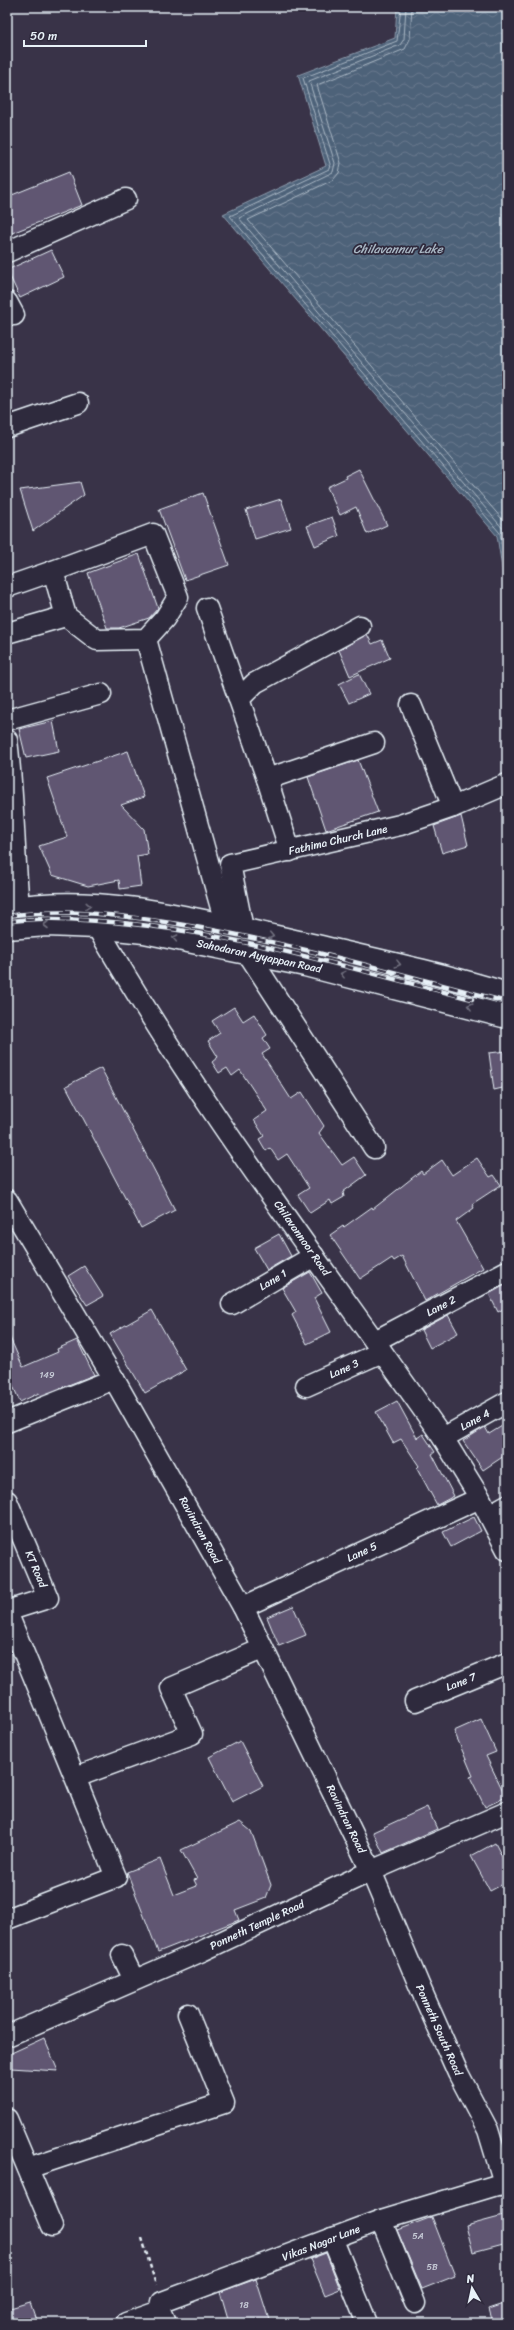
<svg xmlns="http://www.w3.org/2000/svg" width="514" height="2330" font-family="Sriracha,sans-serif">
<style>
.water{fill:url(#water-waves);stroke:#8c9bac}
.lines{fill:none;stroke-linecap:round;stroke-linejoin:round}
.shore{stroke:#aab8c5;stroke-width:1}
.building{fill:#615672;stroke:#e8f1f8}
.minor-casing{stroke:#e8f1f8;stroke-width:23}
.major-casing{stroke:#e8f1f8;stroke-width:25}
.path{stroke:#e8f1f8;stroke-width:2.5;stroke-dasharray:4 3;stroke-linecap:butt}
.minor{stroke:#2f2a3d;stroke-width:20}
.major{stroke:#2f2a3d;stroke-width:22}
.rail-casing{stroke:#e8f1f8;stroke-width:4.5}
.rail{stroke:#2f2a3d;stroke-width:3;stroke-dasharray:9;stroke-linecap:butt}
.oneway{stroke:#70707e}
.labels{text-anchor:middle;dominant-baseline:central;stroke-width:3.5;stroke-linejoin:round;paint-order:stroke}
.number-label{font-size:9px;fill:#c6cad6}
.street-label{font-size:11px;fill:#e8f1f8;stroke:#2f2a3d}
.water-label{font-size:12px;font-style:italic;fill:#aab8c5;stroke:#2f2a3d}
</style>
<defs>
<pattern id="water-waves" width="16" height="10" patternUnits="userSpaceOnUse"><rect width="16" height="10" fill="#4e6279"/><path d="M0 5q4-4 8 0t8 0" fill="none" stroke="#68798d"/></pattern>
</defs>
<rect width="100%" height="100%" fill="#393348"/>
<filter id="ink" filterUnits="userSpaceOnUse"><feTurbulence type="fractalNoise" baseFrequency=".025" numOctaves="2"/><feDisplacementMap in="SourceGraphic" scale="8" xChannelSelector="R" yChannelSelector="G"/><feConvolveMatrix kernelMatrix="1 2 1 2 8 2 1 2 1" color-interpolation-filters="sRGB"/></filter>
<g filter="url(#ink)">
<!-- water -->
<polygon class="water" points="397,7 507,7 507,599 497,536 223,214 326,166 298,75 395,38"/>
<g class="lines">
<!-- shore -->
<g class="shore">
<polyline points="401,7 397,41 303,78 330,164 329,169 230,216 500,533 507,573"/>
<polyline points="406,7 404,39 400,45 309,81 335,163 333,172 239,218 504,530 507,541"/>
<polyline points="412,7 410,39 405,49 317,85 341,163 339,173 333,180 248,220 507,525"/>
</g>
</g>
<!-- building -->
<g class="building">
<polygon points="69,172 82,205 7,235 7,197"/>
<polygon points="51,250 64,277 20,298 7,270"/>
<polygon points="359,469 387,525 367,534 356,507 340,515 327,487 346,478 345,476"/>
<polygon points="80,482 84,495 33,531 20,490"/>
<polygon points="203,493 229,565 185,580 159,509"/>
<polygon points="281,499 291,528 255,539 246,510"/>
<polygon points="332,517 339,536 315,546 307,526"/>
<polygon points="139,554 158,608 149,618 119,628 107,628 88,573"/>
<polygon points="367,634 372,644 382,640 390,658 350,676 339,650"/>
<polygon points="359,674 369,694 349,703 339,684"/>
<polygon points="53,721 59,751 26,758 19,729"/>
<polygon points="128,751 144,797 121,805 144,829 148,854 137,856 141,886 120,889 119,880 88,886 52,875 39,846 67,837 47,778"/>
<polygon points="358,760 378,812 326,830 308,777"/>
<polygon points="461,816 468,845 442,853 434,826"/>
<polygon points="234,1007 243,1021 254,1014 267,1035 263,1038 270,1049 262,1054 291,1099 302,1092 324,1126 319,1133 342,1165 354,1157 366,1175 343,1192 344,1197 332,1204 330,1200 310,1213 298,1195 309,1188 287,1154 278,1160 270,1148 266,1151 259,1139 264,1136 254,1120 267,1111 240,1070 232,1076 227,1068 219,1073 212,1062 218,1057 208,1041 220,1033 212,1021"/>
<polygon points="507,1051 507,1087 494,1090 489,1053"/>
<polygon points="101,1068 175,1210 141,1228 66,1086"/>
<polygon points="477,1158 490,1177 494,1175 501,1185 472,1204 474,1208 456,1221 483,1268 425,1301 402,1256 394,1261 392,1258 360,1279 330,1235 343,1226 344,1227 372,1207 373,1209 421,1171 423,1174 442,1160 452,1175"/>
<polygon points="279,1234 291,1256 267,1270 254,1248"/>
<polygon points="84,1266 103,1296 87,1305 68,1276"/>
<polygon points="310,1272 322,1293 314,1298 331,1332 307,1344 292,1315 296,1312 282,1288"/>
<polygon points="507,1284 507,1307 498,1312 489,1294"/>
<polygon points="152,1310 186,1370 145,1393 110,1334"/>
<polygon points="448,1315 458,1333 430,1348 421,1330"/>
<polygon points="7,1331 23,1367 58,1352 57,1349 77,1340 94,1375 40,1396 39,1393 20,1402 7,1372"/>
<polygon points="397,1401 417,1438 423,1434 435,1452 432,1454 454,1496 437,1505 417,1468 419,1466 401,1439 393,1443 376,1412"/>
<polygon points="507,1423 507,1454 483,1470 463,1441 485,1427 489,1434"/>
<polygon points="474,1517 481,1531 451,1547 443,1532"/>
<polygon points="293,1606 306,1635 279,1646 267,1617"/>
<polygon points="481,1719 496,1752 486,1756 506,1797 485,1807 470,1777 473,1776 454,1731"/>
<polygon points="240,1741 263,1786 232,1802 209,1757"/>
<polygon points="427,1807 437,1829 383,1853 373,1832"/>
<polygon points="240,1822 251,1831 271,1885 266,1898 235,1910 239,1920 158,1952 127,1872 160,1859 174,1895 197,1886 194,1880 197,1879 181,1850"/>
<polygon points="495,1843 507,1866 507,1882 490,1891 471,1856"/>
<polygon points="44,2038 58,2071 11,2068 7,2055"/>
<polygon points="507,2215 507,2243 473,2252 466,2226"/>
<polygon points="432,2217 455,2276 422,2289 397,2230"/>
<polygon points="326,2253 340,2289 325,2295 310,2259"/>
<polygon points="256,2279 270,2323 229,2323 220,2292"/>
<polygon points="30,2302 37,2323 7,2323 7,2309"/>
<polygon points="507,2303 507,2323 493,2323 489,2309"/>
</g>
<g class="lines">
<defs>
<g id="minor">
<polyline points="7,252 126,199"/>
<polyline points="7,302 14,315"/>
<polyline points="7,427 78,403"/>
<polyline points="53,571 153,534 178,597 165,618 146,639 97,640 66,616"/>
<polyline points="7,587 53,571 66,616 7,633"/>
<polyline points="207,608 267,779 290,851"/>
<polyline points="146,639 226,926"/>
<polyline points="239,699 255,683 360,626"/>
<polyline points="411,705 453,807"/>
<polyline points="7,720 101,694"/>
<path d="M 7,740 C 14,796 14,851 19,907"/>
<polyline points="267,779 374,743"/>
<path d="M 97,927 C 199,1105 325,1269 443,1438 L 480,1498 L 507,1550"/>
<polyline points="243,929 230,864 400,825 453,807 507,784"/>
<polyline points="247,952 374,1148"/>
<polyline points="7,1200 114,1379 243,1607 371,1871 419,1985 458,2073 488,2130 504,2183 507,2188"/>
<polyline points="232,1304 314,1256"/>
<polyline points="375,1341 507,1271"/>
<polyline points="306,1386 382,1352"/>
<polyline points="7,1422 114,1379"/>
<polyline points="443,1438 507,1402"/>
<polyline points="7,1501 48,1598 7,1611"/>
<polyline points="489,1515 507,1505"/>
<polyline points="243,1607 480,1498"/>
<polyline points="7,1612 116,1877 7,1919"/>
<polyline points="415,1701 507,1663"/>
<polyline points="76,1777 192,1734 171,1688 262,1649"/>
<polyline points="122,1955 134,1980"/>
<polyline points="7,2036 202,1951 371,1871 507,1812"/>
<polyline points="7,2119 52,2226"/>
<polyline points="28,2168 224,2103 188,2014"/>
<polyline points="381,2220 415,2303"/>
<polyline points="332,2238 367,2323"/>
<polyline points="126,2323 160,2311"/>
<polyline points="165,2323 160,2311 162,2302 381,2220 507,2182"/>
</g>
<g id="major">
<path d="M 7,909 C 102,893 198,920 290,940 C 363,957 436,972 507,994"/>
<polyline points="7,928 47,925 97,927 144,932 305,965 507,1017"/>
</g>
</defs>
<!-- minor casing -->
<use href="#minor" class="minor-casing"/>
<!-- major casing -->
<use href="#major" class="major-casing"/>
<!-- path -->
<polyline class="path" points="142,2238 156,2285"/>
<!-- minor -->
<use href="#minor" class="minor"/>
<!-- major -->
<use href="#major" class="major"/>
<defs>
<g id="rail">
<path d="M 7,916 C 64,908 122,915 178,924 C 289,942 398,974 507,1002"/>
<path d="M 7,922 C 37,917 68,919 98,921 C 224,929 350,969 472,999"/>
</g>
</defs>
<!-- rail casing -->
<use href="#rail" class="rail-casing"/>
<!-- rail -->
<use href="#rail" class="rail"/>
</g>
<!-- one-way arrows -->
<defs><path id="oneway-chevron" d="M-2-3.5L2.5 0L-2 3.5" fill="none" stroke-width="1.6" stroke-linecap="round" stroke-linejoin="round"/></defs>
<g class="oneway">
<use href="#oneway-chevron" transform="translate(88 906) rotate(3)"/>
<use href="#oneway-chevron" transform="translate(46 925) rotate(-180)"/>
<use href="#oneway-chevron" transform="translate(271 936) rotate(13)"/>
<use href="#oneway-chevron" transform="translate(175 938) rotate(-169)"/>
<use href="#oneway-chevron" transform="translate(398 964) rotate(14)"/>
<use href="#oneway-chevron" transform="translate(343 974) rotate(-166)"/>
<use href="#oneway-chevron" transform="translate(470 1006) rotate(-166)"/>
</g>
</g>
<g class="labels">
<!-- number labels -->
<g class="number-label">
<text x="47" y="1375">149</text>
<text x="418" y="2236">5A</text>
<text x="432" y="2267">5B</text>
<text x="244" y="2305">18</text>
</g>
<!-- street labels -->
<g class="street-label">
<text transform="translate(338 840) rotate(-13)">Fathima Church Lane</text>
<text transform="translate(259 956) rotate(12)">Sahodaran Ayyappan Road</text>
<text transform="translate(302 1238) rotate(55)">Chilavannoor Road</text>
<text transform="translate(273 1280) rotate(-31)">Lane 1</text>
<text transform="translate(441 1306) rotate(-28)">Lane 2</text>
<text transform="translate(344 1369) rotate(-24)">Lane 3</text>
<text transform="translate(475 1420) rotate(-29)">Lane 4</text>
<text transform="translate(200 1530) rotate(61)">Ravindran Road</text>
<text transform="translate(362 1552) rotate(-25)">Lane 5</text>
<text transform="translate(36 1569) rotate(67)">KT Road</text>
<text transform="translate(461 1682) rotate(-22)">Lane 7</text>
<text transform="translate(346 1819) rotate(64)">Ravindran Road</text>
<text transform="translate(257 1925) rotate(-25)">Ponneth Temple Road</text>
<text transform="translate(439 2030) rotate(66)">Ponneth South Road</text>
<text transform="translate(321 2243) rotate(-21)">Vikas Nagar Lane</text>
</g>
<!-- water labels -->
<g class="water-label">
<text x="398" y="249">Chilavannur Lake</text>
</g>
</g>
<!-- margin -->
<rect width="514" height="2330" fill="none" stroke="#2f2a3d" stroke-width="24"/>
<rect x="12" y="12" width="490" height="2306" fill="none" stroke="#e8f1f8" stroke-width="1.5" filter="url(#ink)"/>
<!-- north arrow -->
<g transform="translate(472 2288) rotate(351)" stroke="#2f2a3d" stroke-width="3" paint-order="stroke">
<path d="M0-3L7 15L0 10L-7 15Z" fill="#e8f1f8"/>
<text y="-6" font-size="11" font-weight="bold" text-anchor="middle" fill="#e8f1f8">N</text>
</g>
<!-- scale -->
<path d="M24 40v6h122v-6" fill="none" stroke="#e8f1f8" stroke-width="2"/>
<text x="30" y="40" font-size="12" fill="#e8f1f8" stroke="#2f2a3d" stroke-width="3" paint-order="stroke">50 m</text>
</svg>
